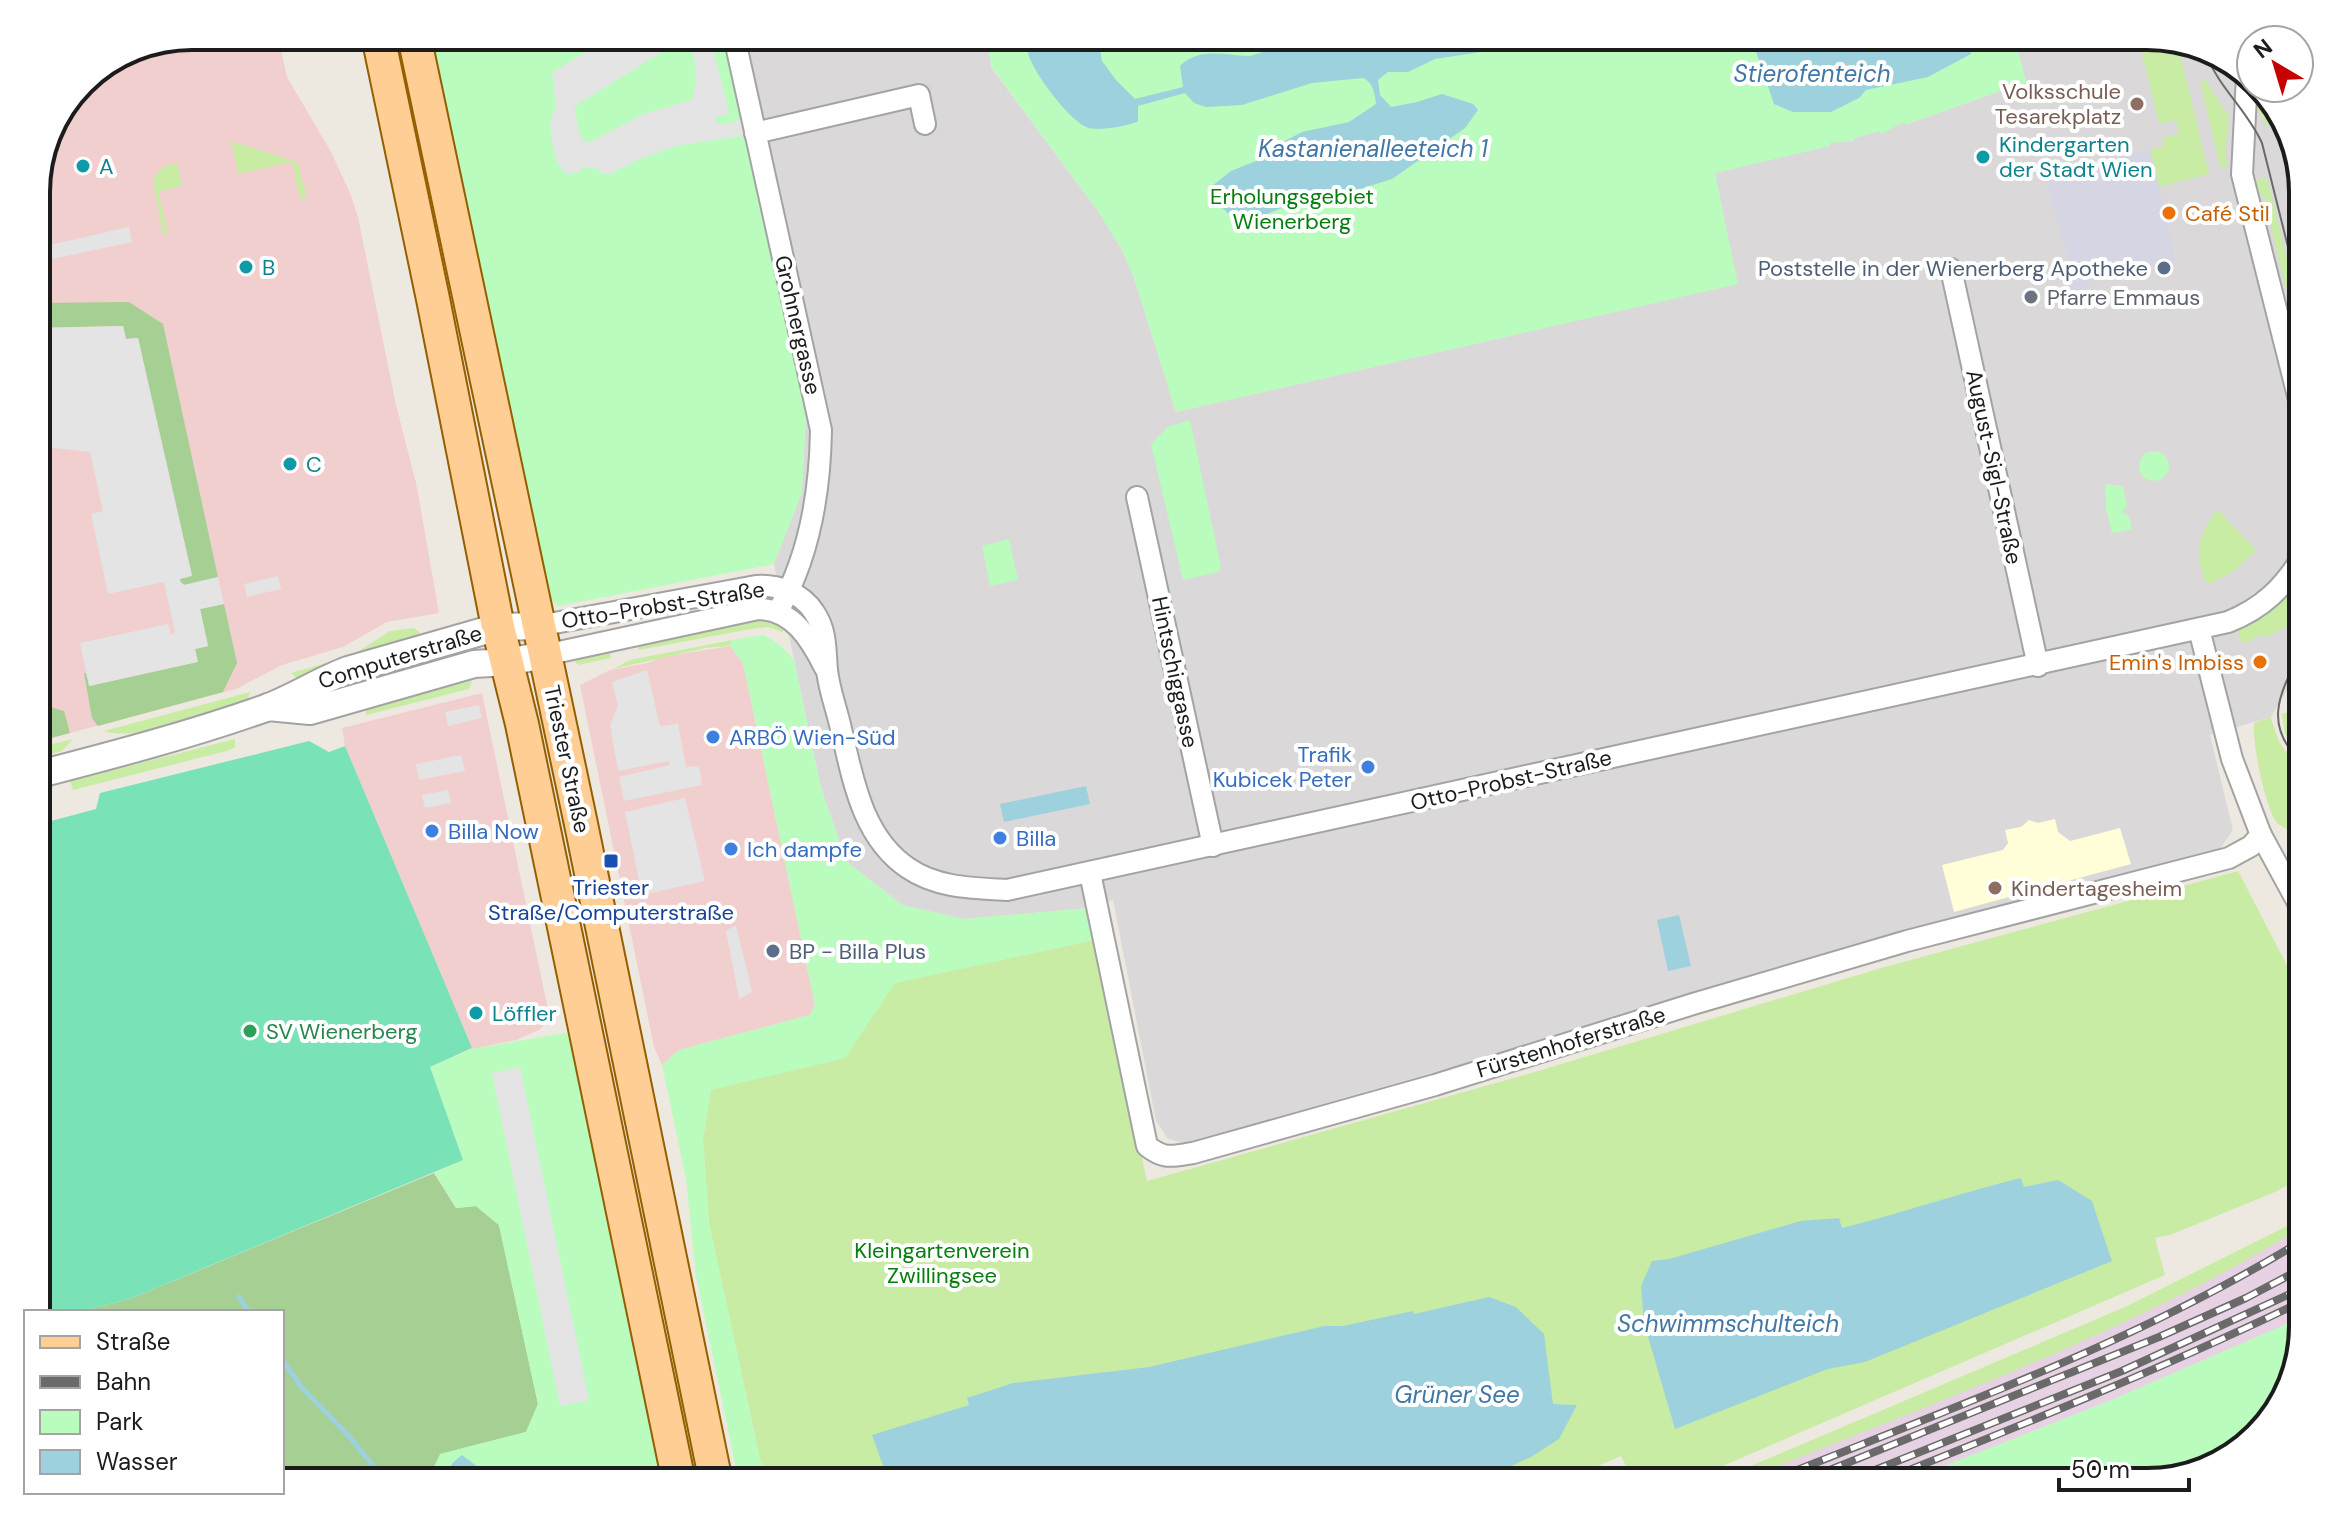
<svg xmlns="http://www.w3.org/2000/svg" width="2339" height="1518" font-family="'DM Sans',sans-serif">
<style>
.residential{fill:#dad8d9}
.commercial{fill:#f0cfce}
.industrial{fill:#e7d2e4}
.education{fill:#fffed8}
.grass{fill:#c8eca3}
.forest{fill:#a6d093}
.park{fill:#b9fcbd}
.pitch{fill:#79e2b7}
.parking{fill:#e4e4e4;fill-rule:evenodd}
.plaza{fill:#d5d5e4}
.water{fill:#9ed1de}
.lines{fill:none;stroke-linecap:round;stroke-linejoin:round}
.stream{stroke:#9ed1de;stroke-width:5}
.minor-casing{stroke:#a3a3a3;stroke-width:24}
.tertiary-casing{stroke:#a3a3a3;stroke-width:30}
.primary-casing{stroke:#935f00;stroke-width:36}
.minor{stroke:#fff;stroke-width:20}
.tertiary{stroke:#fff;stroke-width:26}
.primary{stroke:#ffce94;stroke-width:32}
.tram{stroke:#6a6a6a;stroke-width:2}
.rail-casing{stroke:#6a6a6a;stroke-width:8}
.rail{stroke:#fff;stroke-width:5;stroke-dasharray:15;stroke-linecap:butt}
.education-dot{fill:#8d6e63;stroke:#fff;stroke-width:3}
.culture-dot{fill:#0f9aa8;stroke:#fff;stroke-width:3}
.food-dot{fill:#e8710a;stroke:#fff;stroke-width:3}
.service-dot{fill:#5c6f8a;stroke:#fff;stroke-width:3}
.worship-dot{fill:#6b7280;stroke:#fff;stroke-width:3}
.shop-dot{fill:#3f7fe0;stroke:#fff;stroke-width:3}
.transit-dot{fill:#1a4fb4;stroke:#fff;stroke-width:3}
.leisure-dot{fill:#2e9e5b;stroke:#fff;stroke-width:3}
.labels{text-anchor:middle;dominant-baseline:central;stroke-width:8;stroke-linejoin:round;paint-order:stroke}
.education-label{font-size:22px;fill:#785e54;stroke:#fff;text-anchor:end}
.culture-label{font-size:22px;fill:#0d838f;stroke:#fff;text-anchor:start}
.park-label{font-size:22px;fill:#067e0d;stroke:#fff}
.food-label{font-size:22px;fill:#c56008;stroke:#fff;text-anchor:start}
.service-label{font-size:22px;fill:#4e5e75;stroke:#fff;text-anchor:end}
.worship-label{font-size:22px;fill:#5b616d;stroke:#fff;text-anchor:start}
.street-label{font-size:22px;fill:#1c1c1c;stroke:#fff}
.shop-label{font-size:22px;fill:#366cbe;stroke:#fff;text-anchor:start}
.transit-label{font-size:22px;fill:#164399;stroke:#fff}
.leisure-label{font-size:22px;fill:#27864d;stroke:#fff;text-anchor:start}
.water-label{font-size:24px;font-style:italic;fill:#4177a7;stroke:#fff}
.rim{fill:none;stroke:#1c1c1c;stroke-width:4}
</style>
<rect width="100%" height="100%" fill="#eee9e0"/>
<!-- residential -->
<polygon class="residential" points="723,36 987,36 991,67 1098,211 1122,250 1134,278 1176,412 1737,284 1715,173 1829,146 1829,143 1862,136 1904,121 1906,124 1910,123 2026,82 2016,43 2020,36 2147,36 2233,62 2251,81 2251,88 2258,88 2282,114 2303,191 2303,662 2271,717 2210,735 2233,830 2219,850 1184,1143 1168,1139 1156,1121 1113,900 1089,908 964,919 902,905 846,861 821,788 774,564 802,492 806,414"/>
<!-- commercial -->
<g class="commercial">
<polygon points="192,36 278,36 287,77 331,152 350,193 358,217 396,405 417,487 439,613 387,622 343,647 282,665 236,689 36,742 36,182 52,123 82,81 133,48"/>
<polygon points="730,646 743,663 815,1005 810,1015 679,1050 662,1065 654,1047 580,685 610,670 648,663 663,657"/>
<polygon points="482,693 550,1019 539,1030 516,1040 472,1049 345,746 342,728"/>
</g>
<!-- industrial -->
<polygon class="industrial" points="2303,1227 2303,1317 2107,1402 1904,1482 1738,1482 2103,1332 2226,1271"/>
<!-- education -->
<polygon class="education" points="2055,819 2058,832 2070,841 2120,828 2131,864 1954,912 1942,865 2003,850 2008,843 2005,830 2021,827 2029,820 2038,823"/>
<!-- grass -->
<g class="grass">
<polygon points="2138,36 2147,36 2178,45 2209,174 2159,187 2150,150 2164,146 2163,138 2179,134 2176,120 2159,124"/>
<polygon points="2205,80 2229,116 2225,153 2228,169 2220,166 2200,82"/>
<polygon points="2257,88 2264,95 2271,123 2268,127 2258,110"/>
<polygon points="231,141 297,162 307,197 300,199 292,162 238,174"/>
<polygon points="177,163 182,186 161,191 159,194 168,234 163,235 153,179 164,166"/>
<polygon points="2267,178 2303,325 2301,360 2296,351 2301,347 2263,195 2257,192 2254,181"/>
<path d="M 2218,510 L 2256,550 L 2234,571 L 2208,585 C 2193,559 2198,530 2218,510 Z"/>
<path d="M 2303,574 L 2303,592 L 2300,591 L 2292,606 L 2295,608 L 2285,628 L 2264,638 L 2262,635 L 2253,637 L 2253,640 L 2242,643 L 2237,629 C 2265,615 2284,599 2303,574 Z"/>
<polygon points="754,620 769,620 787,628 782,632 768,627 751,629 639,650 637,642"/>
<polygon points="414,628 419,632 420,636 301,682 291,673 351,656 390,631"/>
<polygon points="732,640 730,646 706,648 613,669 630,660"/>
<polygon points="609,649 611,658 578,665 575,662 580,657"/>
<polygon points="472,681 469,689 366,715 366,708 369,706"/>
<path d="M 250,692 L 247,701 C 214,712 134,743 104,731 Z"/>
<polygon points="2303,708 2303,757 2285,734 2282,714"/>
<path d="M 2271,717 C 2276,739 2285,755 2303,770 L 2303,827 L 2288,830 C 2284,827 2280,826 2277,823 C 2265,807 2252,743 2254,723 Z"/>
<polygon points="73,739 62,751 36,758 36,748"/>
<polygon points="235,739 235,747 230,750 73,790 70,781"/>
<polygon points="2238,871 2303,996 2303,1177 2275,1192 2170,1235 2155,1238 2165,1275 1725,1465 1684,1482 1634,1482 1621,1456 1561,1482 765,1482 709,1223 703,1139 711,1089 845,1058 894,983 1094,940 1147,1181 1528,1074 1881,968"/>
<path d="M 2303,1218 L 2303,1227 C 2127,1335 1929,1404 1738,1482 L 1713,1482 L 2125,1307 Z"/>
<polygon points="675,1348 703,1482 692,1482 667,1352"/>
</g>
<!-- forest -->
<g class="forest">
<polygon points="129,302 163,324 218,577 184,585 179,579 192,575 138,338 126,339 123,326 36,328 36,303"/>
<polygon points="224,604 237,663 223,692 98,726 92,718 84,673 86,673 90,686 197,661 195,649 208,646 200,609"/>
<polygon points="50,707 64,711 70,733 36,742 36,713"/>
<polygon points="434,1173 456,1208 476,1206 499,1225 538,1404 526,1432 441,1454 427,1482 282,1482 282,1312 77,1312 130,1299"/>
</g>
<!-- park -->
<g class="park">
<polygon points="431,36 723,36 806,414 802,492 774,564 558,606 546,595"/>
<polygon points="987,36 2020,36 2016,43 2026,82 1910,123 1906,125 1904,122 1881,134 1879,131 1854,138 1854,141 1830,143 1830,146 1715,173 1738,284 1176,412 1134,278 1122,250 1098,211 991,66"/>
<polygon points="1190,420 1221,567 1219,572 1183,580 1151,444 1168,427"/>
<circle cx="2154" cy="466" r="15"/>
<polygon points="2105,484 2123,486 2127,505 2122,512 2129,516 2132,529 2112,533 2106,509"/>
<polygon points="1009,539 1018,580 990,586 982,546"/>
<polygon points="764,635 780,645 794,660 821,788 846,861 902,905 964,919 1089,908 1094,940 895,983 845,1058 711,1090 703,1139 709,1223 765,1482 739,1482 696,1276 686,1179 662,1065 679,1050 810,1015 815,1005 743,663 730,646 732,640"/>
<polygon points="571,1032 665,1482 652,1482 649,1467 614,1473 614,1478 595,1482 427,1482 440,1454 526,1432 538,1404 499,1225 476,1206 457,1208 434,1173 463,1160 430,1067 472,1049"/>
<polygon points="2303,1317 2303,1327 2277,1412 2225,1461 2148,1482 1904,1482 2107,1402"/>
</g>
<!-- pitch -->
<polygon class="pitch" points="309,741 329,752 345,746 472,1048 430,1067 463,1160 130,1299 77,1312 36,1312 36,825 96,809 100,793"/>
<!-- parking -->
<g class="parking">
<path d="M 610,36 L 710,36 L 729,114 L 715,118 L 716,122 L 724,125 L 741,119 L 745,138 L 740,136 L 676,146 L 640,159 L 610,174 L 601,174 L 599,169 L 584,167 L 577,173 L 566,174 L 557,162 L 552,143 L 550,124 L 556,104 L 552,73 ZM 683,39 L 687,40 L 695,60 L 696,85 L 692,100 L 644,114 L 590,142 L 584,141 L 578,131 L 575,106 Z"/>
<polygon points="129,227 132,242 48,260 45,246"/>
<polygon points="123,326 126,339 138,338 192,576 180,579 180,582 184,585 218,577 224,604 200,609 208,646 195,649 198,662 89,686 80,643 168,624 171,635 175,632 164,582 108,594 91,514 103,511 90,452 36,446 36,328"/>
<polygon points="278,576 281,589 247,597 244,584"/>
<polygon points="647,670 660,726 678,724 686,767 699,766 702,785 624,801 619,777 670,765 669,761 618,771 610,725 618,706 612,682"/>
<polygon points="479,705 482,718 448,726 445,712"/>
<polygon points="461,755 465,771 419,780 416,764"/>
<polygon points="448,790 451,803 425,808 422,795"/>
<polygon points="685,798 705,881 642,895 625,812"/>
<polygon points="736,925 752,992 739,999 726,931"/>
<polygon points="520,1067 589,1400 560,1406 492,1073"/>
</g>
<!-- plaza -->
<polygon class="plaza" points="2150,150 2176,261 2088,282 2088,288 2065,294 2064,289 2070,287 2067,276 2072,274 2045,175"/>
<!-- water -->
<g class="water">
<path d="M 1027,36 L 1098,36 L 1102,61 L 1116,80 L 1135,99 L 1183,87 L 1180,66 C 1199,47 1224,55 1247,56 C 1256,56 1264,50 1272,50 C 1281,49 1290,51 1298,51 C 1309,43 1320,46 1330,36 L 1509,36 L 1481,52 L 1435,59 L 1408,72 L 1388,72 L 1378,80 L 1380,95 L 1391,107 L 1417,102 L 1442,94 L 1473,104 L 1478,110 L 1465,128 L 1392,179 L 1347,193 L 1307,198 L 1262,216 L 1238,222 L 1219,205 L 1212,186 L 1231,171 L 1256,161 L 1275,146 L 1302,132 L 1349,122 L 1376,104 C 1375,94 1373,82 1363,78 L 1312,83 L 1242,105 L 1206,107 L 1194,103 L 1185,93 L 1138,106 L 1138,121 C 1130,126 1098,131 1089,128 C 1071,123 1038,78 1031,61 C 1027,54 1027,44 1027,36 Z"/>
<polygon points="1763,36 1969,36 1971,54 1928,77 1866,90 1859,98 1831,112 1793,112 1774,104 1753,43"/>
<polygon points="1086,786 1090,804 1004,822 1000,804"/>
<polygon points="1679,915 1691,966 1668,971 1657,920"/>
<path d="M 2021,1178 L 2024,1187 L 2058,1180 L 2092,1201 L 2112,1261 L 1865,1362 L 1828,1369 L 1675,1429 L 1644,1323 L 1641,1286 L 1652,1261 L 1669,1259 L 1801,1221 L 1839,1218 L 1842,1228 C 1902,1213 1960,1193 2021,1178 Z"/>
<polygon points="1489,1297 1516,1307 1544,1334 1553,1404 1577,1405 1559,1439 1531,1457 1476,1482 889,1482 872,1435 969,1405 967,1398 1013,1383 1149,1367 1324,1326 1343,1326 1413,1311 1414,1314"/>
<path d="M 462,1455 L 483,1471 L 490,1482 L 444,1482 C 445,1471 453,1461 462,1455 Z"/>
</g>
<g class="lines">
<!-- stream -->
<g class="stream">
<polyline points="239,1297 249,1312"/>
<polyline points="282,1359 302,1388 349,1436 386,1482"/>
</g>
<defs>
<g id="minor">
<path d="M 734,36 L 821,430 C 820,493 810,556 778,611"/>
<polyline points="2247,76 2242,174 2303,416"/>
<polyline points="755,133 919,95 925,124"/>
<polyline points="1951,269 2038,666"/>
<polyline points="1137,497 1213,846"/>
<path d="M 538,626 L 756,586 C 777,584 802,593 814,612 C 827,631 825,649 827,670 C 829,690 837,710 841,729 C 853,779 862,837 908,868 C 937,888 973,888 1007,890 L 2228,622 C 2263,608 2283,588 2303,556"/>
<polyline points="2199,629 2232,759 2261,835 2303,912"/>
<path d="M 545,655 L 758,609 C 793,609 811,640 825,668"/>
<path d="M 1090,873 L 1147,1146 C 1165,1160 1172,1156 1193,1153 L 1435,1085 L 1693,1004 L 1907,941 L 2229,858 L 2251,846 L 2261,835"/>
</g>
<g id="tertiary">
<polyline points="268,707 310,711 474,664 507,662 545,655"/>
<path d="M 36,775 C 113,755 189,735 263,709 C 292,699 318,681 348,670 L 498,627 L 538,626"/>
</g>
<g id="primary">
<polyline points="378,36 433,299 498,627 522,724 679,1482"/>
<polyline points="414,36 581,824 716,1482"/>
</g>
</defs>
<!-- minor casing -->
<use href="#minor" class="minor-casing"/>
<!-- tertiary casing -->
<use href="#tertiary" class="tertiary-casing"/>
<!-- primary casing -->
<use href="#primary" class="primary-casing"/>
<!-- minor -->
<use href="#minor" class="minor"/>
<!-- tertiary -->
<use href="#tertiary" class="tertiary"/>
<!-- primary -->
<use href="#primary" class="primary"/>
<!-- tram -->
<g class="tram">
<path d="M 2206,54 C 2219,88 2247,110 2262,143 L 2303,307"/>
<path d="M 2303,648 C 2281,691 2260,724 2303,764"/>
</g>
<defs>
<g id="rail">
<path d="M 1767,1482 C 1949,1409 2136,1343 2303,1240"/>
<polyline points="1800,1482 2159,1337 2246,1298 2303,1268"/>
<polyline points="1845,1482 2122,1371 2303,1288"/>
<path d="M 1879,1482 C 2022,1425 2164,1368 2303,1301"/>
</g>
</defs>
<!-- rail casing -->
<use href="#rail" class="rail-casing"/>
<!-- rail -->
<use href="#rail" class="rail"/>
</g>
<!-- markers -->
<g class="education-dot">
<circle cx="2137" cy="104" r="8"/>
<circle cx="1995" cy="888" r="8"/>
</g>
<g class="culture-dot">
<circle cx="1983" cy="157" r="8"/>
<circle cx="83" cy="166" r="8"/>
<circle cx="246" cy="267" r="8"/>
<circle cx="290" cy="464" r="8"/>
<circle cx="476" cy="1013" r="8"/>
</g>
<g class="food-dot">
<circle cx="2169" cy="213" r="8"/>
<circle cx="2260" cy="662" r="8"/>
</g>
<g class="service-dot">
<circle cx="2164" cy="268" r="8"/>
<circle cx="773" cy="951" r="8"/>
</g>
<circle class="worship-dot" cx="2031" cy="297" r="8"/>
<g class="shop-dot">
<circle cx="713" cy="737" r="8"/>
<circle cx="1368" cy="767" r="8"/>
<circle cx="432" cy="831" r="8"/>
<circle cx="1000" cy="838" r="8"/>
<circle cx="731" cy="849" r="8"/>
</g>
<rect class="transit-dot" x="603" y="853" width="16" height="16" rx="4"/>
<circle class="leisure-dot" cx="250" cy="1031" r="8"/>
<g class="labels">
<!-- education labels -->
<g class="education-label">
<text x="2121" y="91">Volksschule<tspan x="2121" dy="25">Tesarekplatz</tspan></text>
<text x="2011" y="888" text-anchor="start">Kindertagesheim</text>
</g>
<!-- culture labels -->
<g class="culture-label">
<text x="1999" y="144">Kindergarten<tspan x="1999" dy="25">der Stadt Wien</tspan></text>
<text x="99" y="166">A</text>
<text x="262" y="267">B</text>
<text x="306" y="464">C</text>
<text x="492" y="1013">Löffler</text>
</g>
<!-- park labels -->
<g class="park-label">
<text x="1292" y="196">Erholungsgebiet<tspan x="1292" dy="25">Wienerberg</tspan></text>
<text x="942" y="1250">Kleingartenverein<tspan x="942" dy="25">Zwillingsee</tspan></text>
</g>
<!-- food labels -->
<g class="food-label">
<text x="2185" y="213">Café Stil</text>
<text x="2244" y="662" text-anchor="end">Emin's Imbiss</text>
</g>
<!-- service labels -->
<g class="service-label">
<text x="2148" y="268">Poststelle in der Wienerberg Apotheke</text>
<text x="789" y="951" text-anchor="start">BP - Billa Plus</text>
</g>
<!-- worship labels -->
<g class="worship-label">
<text x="2047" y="297">Pfarre Emmaus</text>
</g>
<!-- street labels -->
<g class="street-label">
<text transform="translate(798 325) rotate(77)">Grohnergasse</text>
<text transform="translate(1994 467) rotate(78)">August-Sigl-Straße</text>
<text transform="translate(663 605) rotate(-9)">Otto-Probst-Straße</text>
<text transform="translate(400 657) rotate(-17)">Computerstraße</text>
<text transform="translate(1175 672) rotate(78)">Hintschiggasse</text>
<text transform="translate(567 759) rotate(78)">Triester Straße</text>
<text transform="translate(1511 780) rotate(-13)">Otto-Probst-Straße</text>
<text transform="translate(1571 1042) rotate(-17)">Fürstenhoferstraße</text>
</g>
<!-- shop labels -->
<g class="shop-label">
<text x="729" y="737">ARBÖ Wien-Süd</text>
<text x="1352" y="754" text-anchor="end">Trafik<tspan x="1352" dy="25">Kubicek Peter</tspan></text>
<text x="448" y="831">Billa Now</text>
<text x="1016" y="838">Billa</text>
<text x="747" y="849">Ich dampfe</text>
</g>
<!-- transit labels -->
<g class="transit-label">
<text x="611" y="887">Triester<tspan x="611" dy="25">Straße/Computerstraße</tspan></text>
</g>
<!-- leisure labels -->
<g class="leisure-label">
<text x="266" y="1031">SV Wienerberg</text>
</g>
<!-- water labels -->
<g class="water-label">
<text x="1812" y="73">Stierofenteich</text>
<text x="1373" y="148">Kastanienalleeteich 1</text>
<text x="1728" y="1323">Schwimmschulteich</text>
<text x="1457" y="1394">Grüner See</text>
</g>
</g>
<!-- crop -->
<path d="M0 0H2339V1518H0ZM192 50H2147A142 142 0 0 1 2289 192V1326A142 142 0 0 1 2147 1468H192A142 142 0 0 1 50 1326V192A142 142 0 0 1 192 50Z" fill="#fff" fill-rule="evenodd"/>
<path class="rim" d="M192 50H2147A142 142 0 0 1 2289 192V1326A142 142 0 0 1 2147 1468H192A142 142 0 0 1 50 1326V192A142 142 0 0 1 192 50Z"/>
<!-- legend -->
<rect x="24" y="1310" width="260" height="184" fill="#ffffff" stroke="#a4a4a4" stroke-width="2"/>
<rect x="40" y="1336" width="40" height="12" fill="#ffce94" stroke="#a4a4a4" stroke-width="2"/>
<text x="96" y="1350" font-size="24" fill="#1c1c1c">Straße</text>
<rect x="40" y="1376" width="40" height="12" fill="#6a6a6a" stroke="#a4a4a4" stroke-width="2"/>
<text x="96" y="1390" font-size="24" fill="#1c1c1c">Bahn</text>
<rect x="40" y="1410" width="40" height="24" fill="#b9fcbd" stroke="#a4a4a4" stroke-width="2"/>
<text x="96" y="1430" font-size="24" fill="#1c1c1c">Park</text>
<rect x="40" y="1450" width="40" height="24" fill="#9ed1de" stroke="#a4a4a4" stroke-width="2"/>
<text x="96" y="1470" font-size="24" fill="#1c1c1c">Wasser</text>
<!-- north arrow -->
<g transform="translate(2275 64) rotate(322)"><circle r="38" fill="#ffffff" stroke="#a4a4a4" stroke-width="2"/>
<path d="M0-6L14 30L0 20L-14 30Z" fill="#c70005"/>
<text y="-12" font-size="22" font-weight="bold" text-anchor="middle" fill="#1c1c1c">N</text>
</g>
<!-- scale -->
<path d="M2059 1478v12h130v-12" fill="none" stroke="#1c1c1c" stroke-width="4"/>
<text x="2071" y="1478" font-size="24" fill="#1c1c1c" stroke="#ffffff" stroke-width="6" paint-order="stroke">50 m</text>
</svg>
